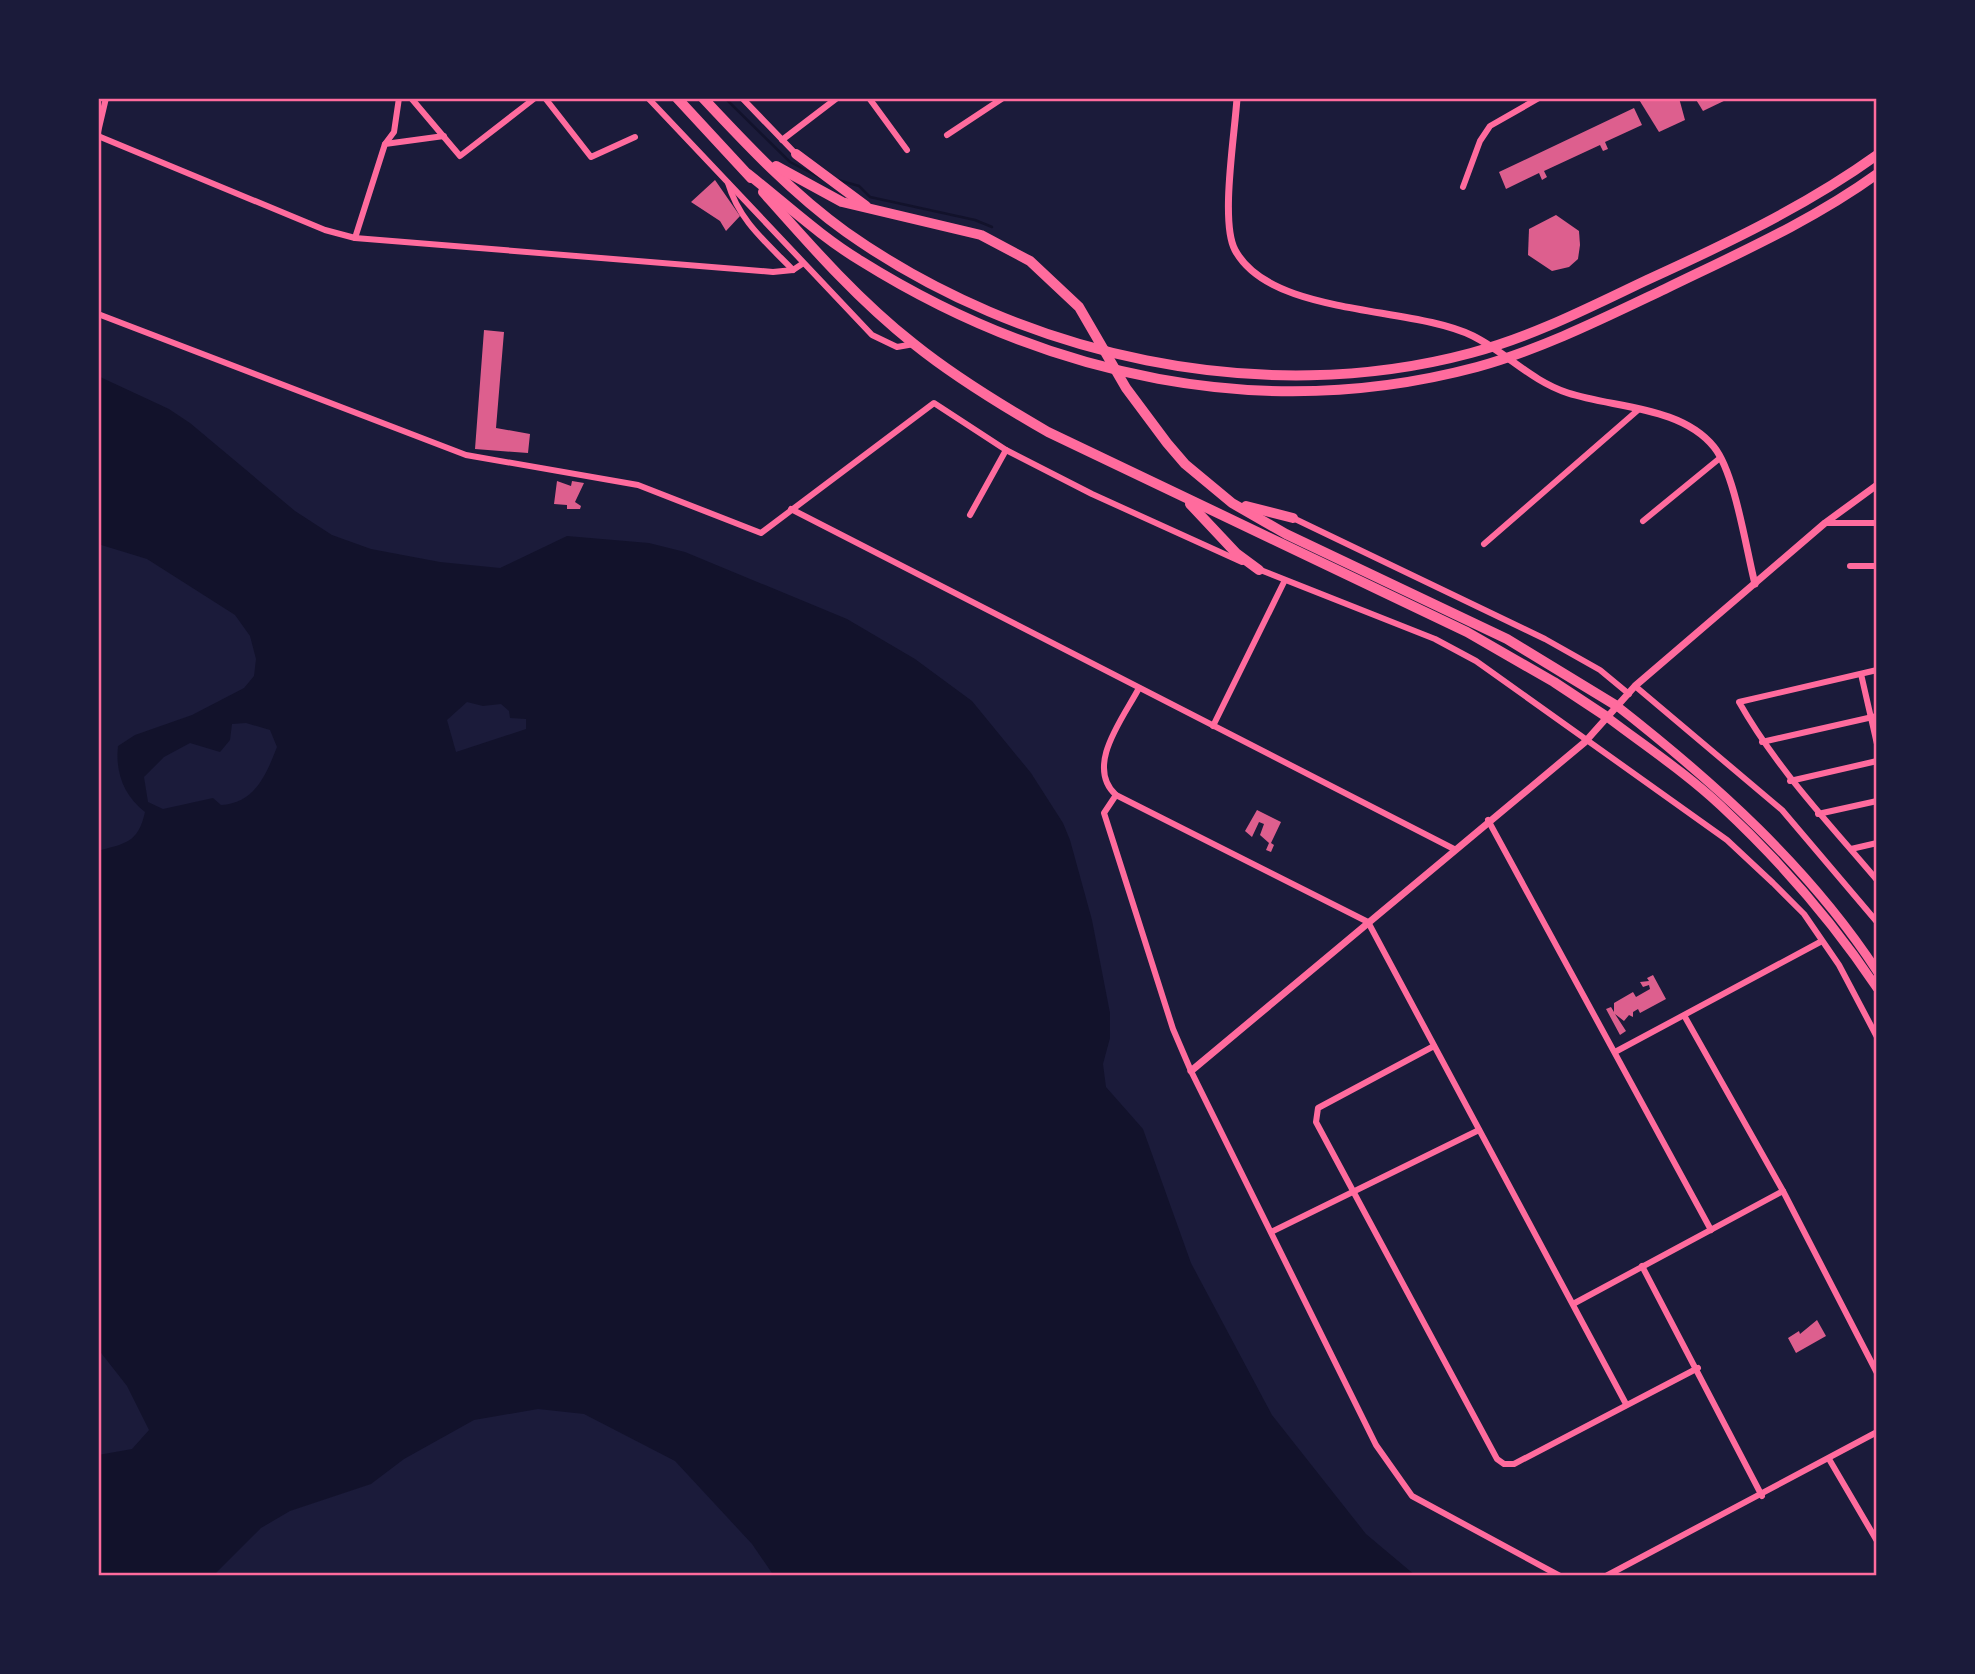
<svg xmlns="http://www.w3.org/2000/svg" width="1975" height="1674" font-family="Overpass,sans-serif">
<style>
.water{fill:#12122b;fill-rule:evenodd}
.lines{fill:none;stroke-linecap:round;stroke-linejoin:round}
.stream{stroke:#12122b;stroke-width:2.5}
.building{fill:#dd5f8e}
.minor{stroke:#ff6b9d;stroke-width:6}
.tertiary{stroke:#ff6b9d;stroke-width:7}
.primary{stroke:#ff6b9d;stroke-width:9}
.trunk{stroke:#ff6b9d;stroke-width:10}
.neatline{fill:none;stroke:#ff6b9d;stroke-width:2.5}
</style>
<rect width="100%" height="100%" fill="#1b1b3a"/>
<!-- water -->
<path class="water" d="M 98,376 L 169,409 L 190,423 L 295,511 L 332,535 L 371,549 L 440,562 L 500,568 L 567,536 L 649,543 L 685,552 L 847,619 L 915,659 L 972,701 L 1031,773 L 1063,823 L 1070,840 L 1092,920 L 1110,1013 L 1110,1038 L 1103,1064 L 1106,1087 L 1143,1129 L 1191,1263 L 1272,1415 L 1366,1534 L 1416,1576 L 774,1576 L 752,1544 L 675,1461 L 584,1414 L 538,1409 L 474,1420 L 404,1459 L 371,1484 L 290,1511 L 261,1528 L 213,1576 L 98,1576 L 98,1455 L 132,1449 L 149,1430 L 127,1386 L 98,1349 L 98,851 C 126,843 138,843 145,812 C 124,796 115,772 118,746 L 135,735 L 192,715 L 244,688 L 254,676 L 256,659 L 250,636 L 235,615 L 147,559 L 98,544 ZM 467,702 L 483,706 L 501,704 L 509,711 L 510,718 L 526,719 L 526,729 L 456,752 L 447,720 ZM 246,723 L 270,730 L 277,747 C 266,775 255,803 221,805 L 213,798 L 163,809 L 148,802 L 144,777 L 164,757 L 190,743 L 220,752 L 230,740 L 232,724 Z"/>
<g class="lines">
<!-- stream -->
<g class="stream">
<polyline points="725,98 790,162 821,178"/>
<polyline points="838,180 859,186 870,197 975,220 992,227"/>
</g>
</g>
<!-- building -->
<g class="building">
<polygon points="1638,98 1679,98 1685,120 1659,132"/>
<polygon points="1695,98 1730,98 1703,111"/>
<polygon points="1634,108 1642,125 1605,142 1608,149 1603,151 1600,145 1544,171 1547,177 1542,180 1539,173 1506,189 1499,172"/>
<polygon points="715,180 740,216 726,231 720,221 691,202"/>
<polygon points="1556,215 1579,231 1580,245 1578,259 1569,267 1552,271 1528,255 1529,229"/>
<polygon points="484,330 504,332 496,428 530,434 528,453 475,449"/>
<polygon points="557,481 571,486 572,481 584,483 575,502 581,506 580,509 567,509 567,505 554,504"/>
<polygon points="1257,810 1281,822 1271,843 1274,845 1271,852 1266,850 1269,843 1260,835 1264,824 1259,822 1252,837 1245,831"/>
<polygon points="1653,975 1666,999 1640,1013 1638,1009 1633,1012 1633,1017 1629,1015 1624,1021 1615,1014 1626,1031 1620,1035 1606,1009 1611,1007 1614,1012 1614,1003 1633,992 1636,997 1650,989 1649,985 1643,987 1640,982 1649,981 1647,978"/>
<polygon points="1817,1320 1826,1336 1796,1353 1788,1338 1799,1331 1800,1334"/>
</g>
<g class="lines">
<!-- minor -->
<g class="minor">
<polyline points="411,98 460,156 535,98"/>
<polyline points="545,98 591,157 635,137"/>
<polyline points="648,98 872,335 897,347 914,344"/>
<polyline points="742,98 796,154"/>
<polyline points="869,98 907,150"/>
<polyline points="98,132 106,98"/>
<polyline points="947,135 1003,98"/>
<polyline points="98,136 325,230 355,238 773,272 793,270 802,264"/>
<polyline points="782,140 837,98"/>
<polyline points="385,144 394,132 399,98"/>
<path d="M 728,183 C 739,221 766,242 793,270"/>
<polyline points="1463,187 1480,141 1490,126 1539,98"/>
<polyline points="355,238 385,144 444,136"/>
<polyline points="98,314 466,455 638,485 761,533 934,403 1006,450 1092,494 1242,562"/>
<polyline points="791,509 1454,849"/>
<polyline points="970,515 1006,450"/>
<polyline points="1293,518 1545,639 1600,670 1629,694"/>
<polyline points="1643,521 1720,458"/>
<polyline points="1825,523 1877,523"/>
<polyline points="1484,544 1638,410"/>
<polyline points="1850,566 1877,566"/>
<polyline points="1258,569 1435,639 1476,661 1727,840 1773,883 1804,914 1839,965 1877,1037"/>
<path d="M 1877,670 L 1739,702 C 1777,769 1828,822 1877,880"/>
<polyline points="1861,674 1877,744"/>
<polyline points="1635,686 1782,810 1877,922"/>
<path d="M 1139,688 C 1124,717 1084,766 1116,795 L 1368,922 L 1626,1404"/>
<polyline points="1213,726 1284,582"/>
<polyline points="1762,742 1877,716"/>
<polyline points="1790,781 1877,761"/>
<polyline points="1116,795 1104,813 1173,1029 1191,1071 1376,1445 1412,1496 1560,1576"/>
<polyline points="1818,814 1877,801"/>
<polyline points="1488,820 1711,1230"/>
<polyline points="1851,849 1877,843"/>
<polyline points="1685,1017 1783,1191 1877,1373"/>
<polyline points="1434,1046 1318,1108 1316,1122 1497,1459 1504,1464 1514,1464 1698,1368"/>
<polyline points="1615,1052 1822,941"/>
<polyline points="1271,1232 1479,1130"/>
<polyline points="1642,1266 1762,1496"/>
<polyline points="1573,1304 1783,1191"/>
<polyline points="1829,1459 1877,1541"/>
<polyline points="1606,1576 1877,1432"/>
</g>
<!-- tertiary -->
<g class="tertiary">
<path d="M 1237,98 C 1235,133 1220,222 1235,250 C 1271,317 1410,305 1473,336 C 1507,353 1531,381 1568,393 C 1614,408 1681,406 1714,447 C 1735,473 1746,549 1755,584"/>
<polyline points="1191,1071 1585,742 1635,686 1825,523 1877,485"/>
</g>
<!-- primary -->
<g class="primary">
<path d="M 1617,706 C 1714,782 1809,867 1877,971"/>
<path d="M 1607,717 C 1645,746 1686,773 1721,806 C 1779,860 1833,922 1877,988"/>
</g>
<!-- trunk -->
<g class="trunk">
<polyline points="677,98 751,178"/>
<path d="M 703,98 C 747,145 793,194 846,232 C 1023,357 1262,409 1471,353 C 1532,337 1590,307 1647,280 C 1726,244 1806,206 1877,155"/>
<polyline points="796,154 866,206"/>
<polyline points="776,166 842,202 981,235 1030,261 1079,307 1126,388 1167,443 1185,464 1232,503 1286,534 1507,639 1617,706"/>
<path d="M 748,174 C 785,203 821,237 861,261 C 1047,377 1263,424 1477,367 C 1542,349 1604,318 1665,289 C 1737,254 1812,221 1877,174"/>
<path d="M 763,192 C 810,245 857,299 914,344 C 955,377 1001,405 1048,432 L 1467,632 L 1554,682 L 1607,717"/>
<polyline points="1190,504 1236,553 1259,570"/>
<polyline points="1246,506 1293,518"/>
</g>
</g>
<!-- border -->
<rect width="1975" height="1674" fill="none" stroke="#1b1b3a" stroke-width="200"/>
<rect x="100" y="100" width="1775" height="1474" class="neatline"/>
</svg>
